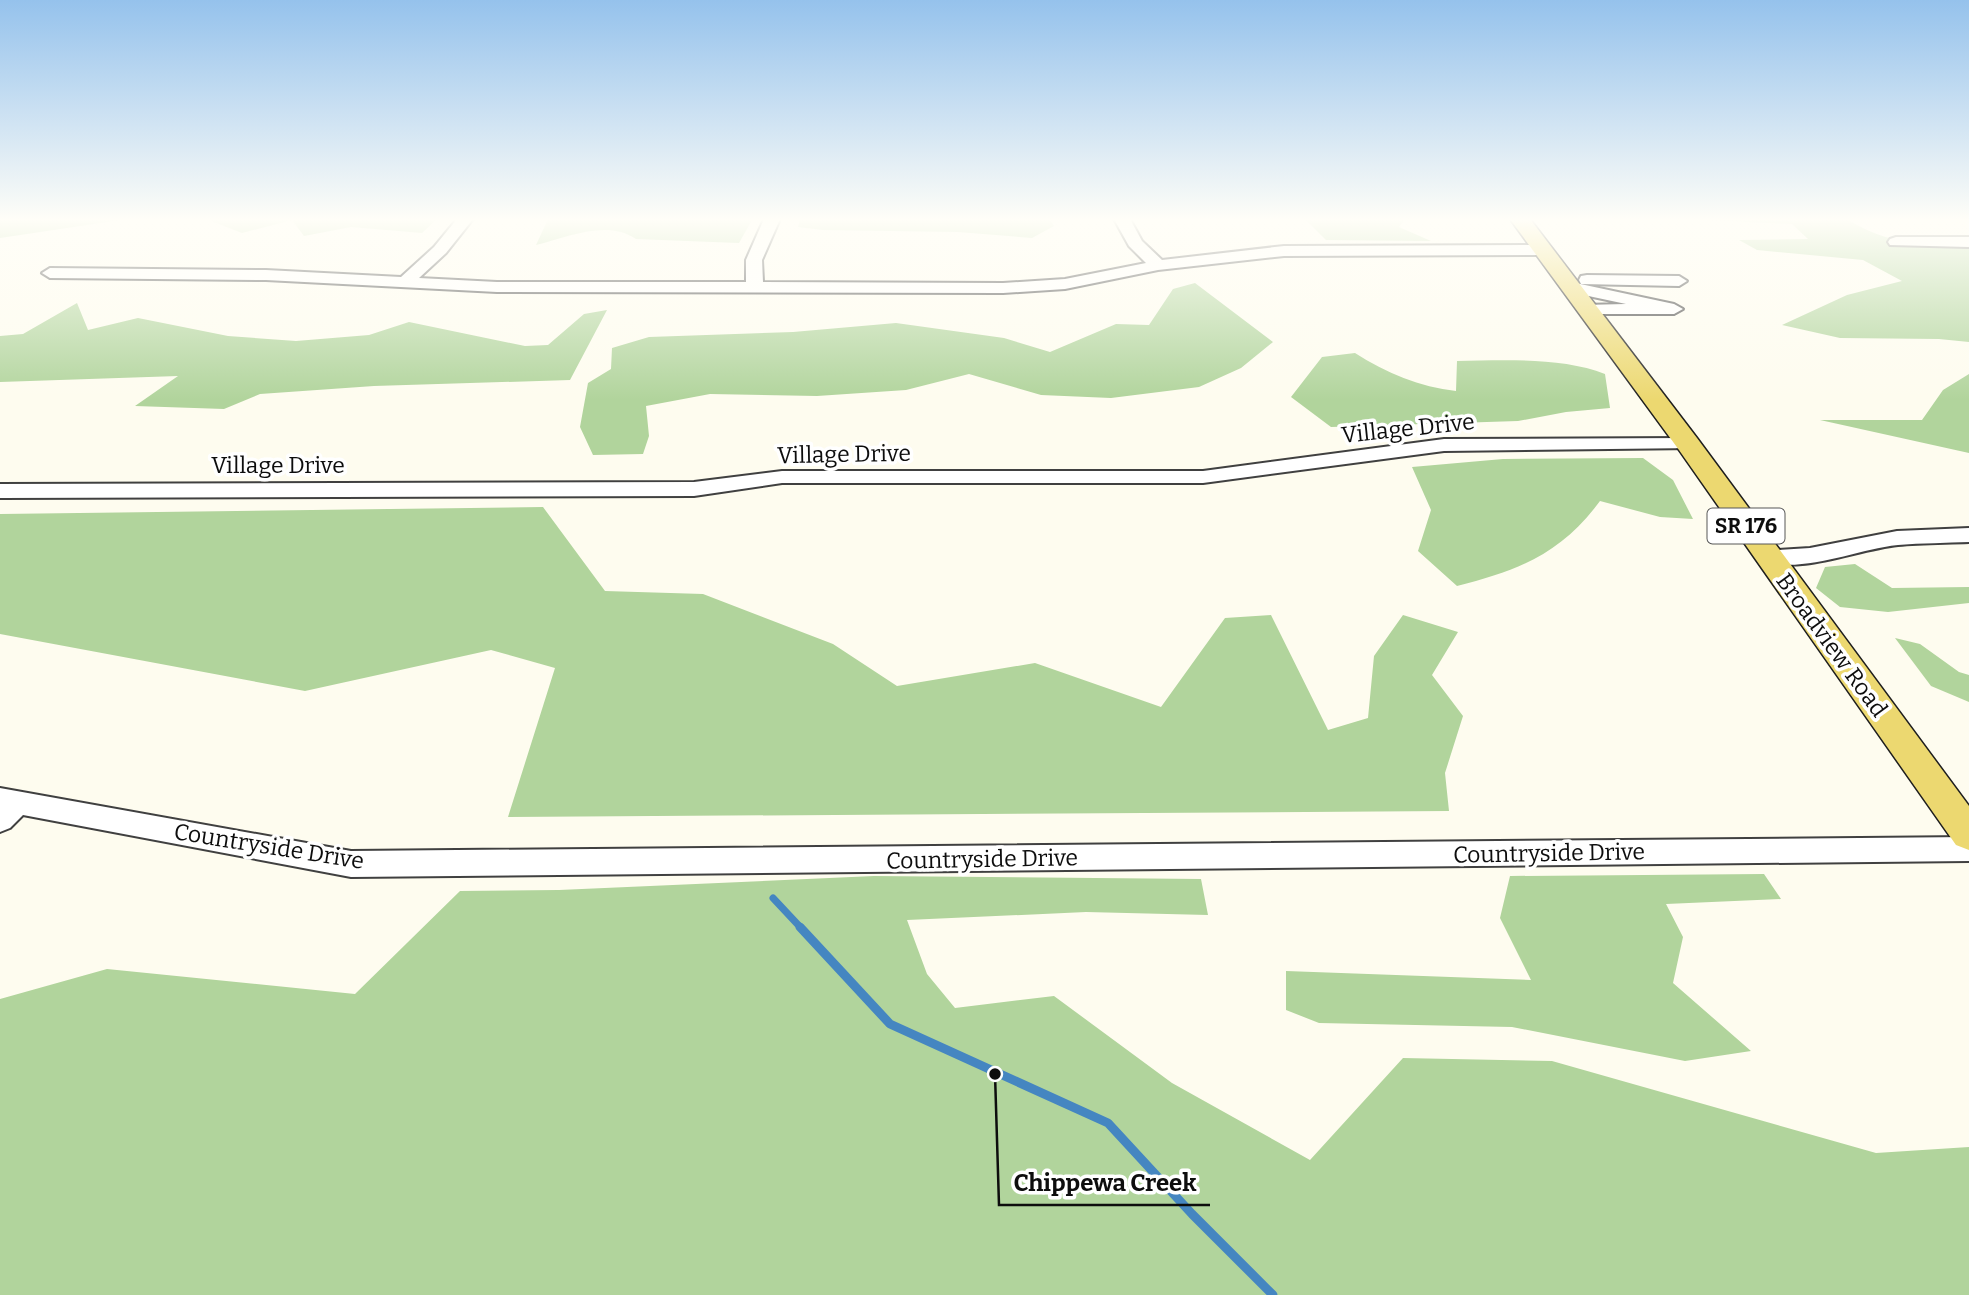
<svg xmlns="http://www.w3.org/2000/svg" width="1969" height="1295" font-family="Bitter,serif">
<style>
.forest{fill:#b1d49c}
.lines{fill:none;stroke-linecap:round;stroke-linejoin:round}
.stream-far1{stroke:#4586c1;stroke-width:7}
.stream{stroke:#4586c1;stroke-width:9}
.minor-casing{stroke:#404040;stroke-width:4}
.major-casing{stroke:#1e1e1e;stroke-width:3}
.minor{fill:#fff;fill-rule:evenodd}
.major{fill:#ecd870;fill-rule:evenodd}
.labels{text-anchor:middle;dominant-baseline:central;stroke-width:7;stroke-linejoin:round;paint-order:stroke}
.shield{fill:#fff;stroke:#565656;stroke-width:2}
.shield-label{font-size:21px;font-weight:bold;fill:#0d0d0d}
.street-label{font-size:23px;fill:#0d0d0d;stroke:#fff}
.leader{fill:none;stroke:#0d0d0d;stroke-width:2.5}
.callout-dot{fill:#0d0d0d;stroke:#fff;stroke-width:2.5}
.callout-label{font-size:24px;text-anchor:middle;font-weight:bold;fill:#0d0d0d;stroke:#fff;stroke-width:7;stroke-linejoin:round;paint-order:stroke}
</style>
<rect width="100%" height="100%" fill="#fefcef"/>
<!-- forest -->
<g class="forest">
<polygon points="0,219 127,219 0,238"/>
<polygon points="206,219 437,219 422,233 351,227 304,236 292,220 242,233"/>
<path d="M 548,219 L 737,219 L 752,220 L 739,243 L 636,239 C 608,219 567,237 536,245 Z"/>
<polygon points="800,219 1050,219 1054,226 1032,238 958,232 823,230 798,227"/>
<polygon points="1305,219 1405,219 1399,227 1431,241 1326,240"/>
<path d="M 1684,219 L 1847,219 C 1886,244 1923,246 1969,246 L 1969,342 L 1939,339 L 1840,338 L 1782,325 L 1847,295 L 1902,281 L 1863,260 L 1757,250 L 1739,240 L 1808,239 L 1792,224 Z"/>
<polygon points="1195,283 1273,342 1241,368 1199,387 1111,398 1041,395 969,374 906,390 817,396 710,394 646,406 649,436 643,454 593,455 580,427 588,383 611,369 612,348 649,337 793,332 896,323 1004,338 1050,352 1116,324 1149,325 1173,289"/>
<polygon points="77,303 88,330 138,318 228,336 296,341 369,335 409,322 525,346 548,345 584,314 607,310 570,380 374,386 260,394 224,409 135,406 178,376 0,382 0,336 23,334"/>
<path d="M 1355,353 C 1386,373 1420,387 1456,391 L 1457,361 C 1502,360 1563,357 1605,374 L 1610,408 L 1566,412 L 1518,421 L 1331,427 L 1291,397 L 1322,357 Z"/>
<polygon points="1969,374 1969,453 1820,420 1922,420 1943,390"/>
<path d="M 1643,458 L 1673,480 L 1693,519 L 1660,517 L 1600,501 C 1561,554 1519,570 1457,586 L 1418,551 L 1431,510 L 1412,467 L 1503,459 Z"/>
<polygon points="543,507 605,591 703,594 833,644 897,686 1035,663 1161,707 1225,618 1271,615 1328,730 1368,718 1374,656 1403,615 1458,632 1432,675 1463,716 1445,773 1449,811 508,817 555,668 491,650 305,691 0,634 0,514"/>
<polygon points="1855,564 1892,588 1969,587 1969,603 1888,612 1840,607 1816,588 1825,567"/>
<polygon points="1895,638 1920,644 1959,672 1969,675 1969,702 1931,686"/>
<polygon points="1764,874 1781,899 1666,904 1683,937 1673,983 1751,1051 1685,1061 1512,1027 1319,1023 1286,1010 1286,971 1531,980 1500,918 1510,876"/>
<polygon points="874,876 1201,879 1208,915 1086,912 907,920 927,974 955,1008 1054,996 1172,1083 1310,1160 1403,1058 1552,1061 1876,1153 1969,1147 1969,1295 0,1295 0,999 107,969 355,994 460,891 559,890"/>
</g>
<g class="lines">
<!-- stream-far1 -->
<polyline class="stream-far1" points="773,898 802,929"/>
<!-- stream -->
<polyline class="stream" points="800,927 890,1024 1108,1123 1192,1214 1273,1295"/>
<defs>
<g id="minor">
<polygon points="457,219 473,219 446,253 419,278 497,282 746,282 746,260 764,219 780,219 762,260 763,282 1003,283 1065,279 1146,263 1129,246 1114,219 1130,219 1142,241 1162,260 1284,246 1543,245 1551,250 1543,255 1284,256 1158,270 1065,289 1003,293 497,292 266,280 50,278 42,273 50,268 266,270 401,277 434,247"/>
<polygon points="1896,237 1969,237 1969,247 1890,245 1888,242 1890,239"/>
<polygon points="1587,275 1679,276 1687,281 1679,286 1581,284 1579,280 1581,276"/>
<polygon points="1571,282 1674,304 1683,309 1674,314 1588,314 1582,313 1579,309 1582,305 1626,304 1565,291 1563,287"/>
<polygon points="1688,438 1695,440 1698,444 1695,448 1444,451 1203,483 782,483 694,496 0,498 0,484 694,482 782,471 1203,471 1444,439"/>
<path d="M 1969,528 L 1969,542 C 1946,543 1922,543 1898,545 C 1853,550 1805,574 1759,561 L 1756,556 L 1759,551 L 1810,548 L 1897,531 Z"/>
<polygon points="0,788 351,851 1969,837 1969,861 351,877 23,815 10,828 0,832"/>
</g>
<polygon id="major" points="1510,219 1530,219 1697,438 1969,806 1969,850 1956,845 1679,450"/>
</defs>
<!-- minor casing -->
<use href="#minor" class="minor-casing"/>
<!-- major casing -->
<use href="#major" class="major-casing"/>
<!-- minor -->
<use href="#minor" class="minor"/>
<!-- major -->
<use href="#major" class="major"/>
</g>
<!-- sky -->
<linearGradient id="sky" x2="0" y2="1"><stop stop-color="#95c2ec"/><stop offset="0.55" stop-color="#fffef8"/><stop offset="1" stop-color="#fffef8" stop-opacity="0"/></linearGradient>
<rect width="1969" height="400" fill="url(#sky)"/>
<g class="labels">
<!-- shield labels -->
<rect class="shield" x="1707.5" y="508.5" width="77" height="35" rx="5"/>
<g class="shield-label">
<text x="1746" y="526">SR 176</text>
</g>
<!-- street labels -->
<g class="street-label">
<text transform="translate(1408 428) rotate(-6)">Village Drive</text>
<text transform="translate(844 454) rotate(-1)">Village Drive</text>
<text x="278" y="465">Village Drive</text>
<text transform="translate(1832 645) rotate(54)">Broadview Road</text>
<text transform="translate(269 846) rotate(9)">Countryside Drive</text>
<text transform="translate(1549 853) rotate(-1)">Countryside Drive</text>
<text transform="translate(982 859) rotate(-1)">Countryside Drive</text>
</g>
</g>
<!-- callouts -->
<path class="leader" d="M995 1074L999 1205H1210"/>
<circle class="callout-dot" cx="995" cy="1074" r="7"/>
<g class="callout-label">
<text x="1105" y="1191">Chippewa Creek</text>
</g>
</svg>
